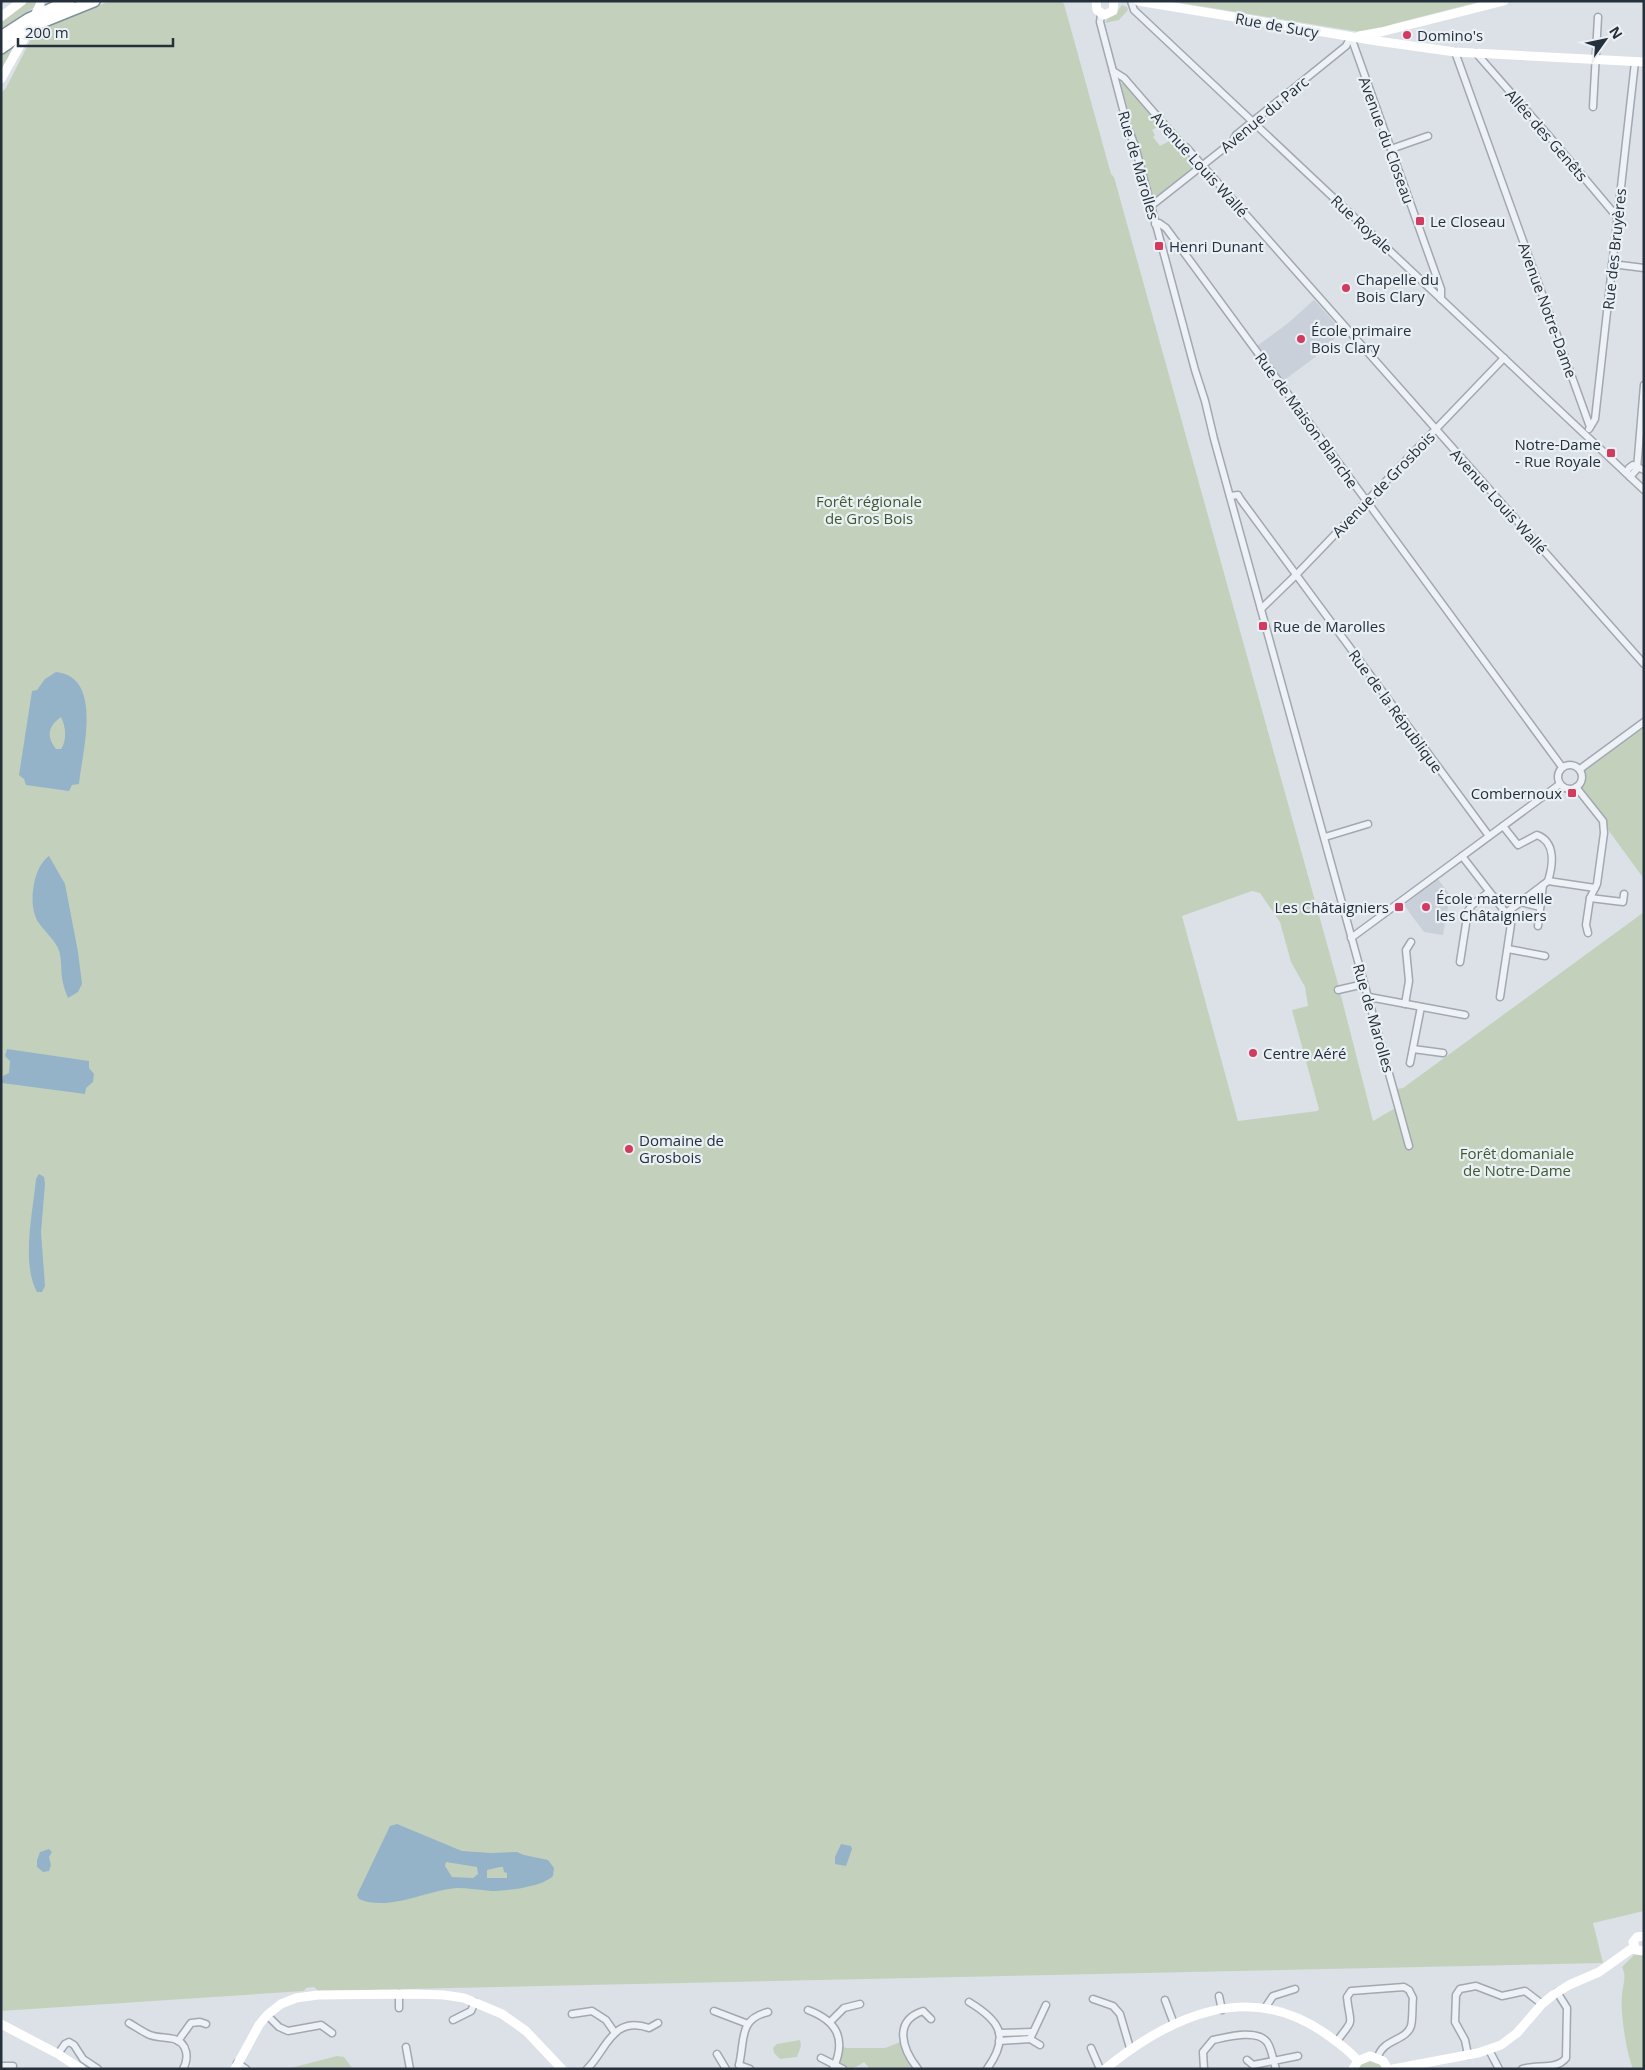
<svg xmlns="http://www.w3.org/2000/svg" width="1645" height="2070" font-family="'Open Sans',sans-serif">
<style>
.built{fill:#c9d0d9}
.green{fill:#c3d1bc;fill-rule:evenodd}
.water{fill:#94b3c9;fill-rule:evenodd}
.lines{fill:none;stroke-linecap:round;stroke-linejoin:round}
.street-casing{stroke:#a1a8b1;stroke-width:9}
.highway-casing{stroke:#82909e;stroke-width:14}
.street{stroke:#eef1f5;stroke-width:6}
.secondary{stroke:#fff;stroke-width:9}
.highway{stroke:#fff;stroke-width:11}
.secondary-bridge{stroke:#fff;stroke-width:9}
.poi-dot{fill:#d33a60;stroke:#ebf0f4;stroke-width:2}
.labels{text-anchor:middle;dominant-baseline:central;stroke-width:4.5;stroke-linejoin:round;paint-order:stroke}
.street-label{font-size:15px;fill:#25303d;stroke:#ebf0f4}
.poi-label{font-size:15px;fill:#25303d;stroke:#ebf0f4;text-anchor:start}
.park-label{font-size:15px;fill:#3d5932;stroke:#ebf0f4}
</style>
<rect width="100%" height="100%" fill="#dce1e7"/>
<!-- built -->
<g class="built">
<polygon points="1314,300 1342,331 1314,358 1283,381 1257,346 1287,324"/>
<polygon points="1438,879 1450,895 1443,935 1424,932 1404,905"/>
</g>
<!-- green -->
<g class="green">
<polygon points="27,1 38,1 35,7 1,29 1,21"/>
<path d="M 110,1 L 1061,1 L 1064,4 L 1111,174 L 1114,177 L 1337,980 L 1373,1121 L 1397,1107 L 1396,1089 L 1403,1088 L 1644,912 L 1644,1911 L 1593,1923 L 1603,1963 L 318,1991 L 314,1987 L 306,1988 L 304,1991 L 1,2011 L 1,93 L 6,88 L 34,33 L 58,21 ZM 1252,891 L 1260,893 L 1280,922 L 1291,962 L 1305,987 L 1308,1006 L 1292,1010 L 1319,1109 L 1317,1111 L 1238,1121 L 1182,916 Z"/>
<polygon points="1169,1 1482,1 1393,24 1380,29 1360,32"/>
<polygon points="1122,5 1127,7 1128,10 1119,20 1105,23 1107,19 1115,14"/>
<polygon points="14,45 1,73 1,54"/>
<polygon points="1123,83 1161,125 1152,130 1155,135 1153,137 1160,146 1173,139 1195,164 1196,166 1156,198 1152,198 1121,84"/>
<polygon points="1644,724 1644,879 1582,794 1582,771"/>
<path d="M 1637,1952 L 1644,1953 L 1644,2069 L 1633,2069 C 1626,2052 1620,2012 1622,1994 C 1623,1983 1627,1977 1622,1967 Z"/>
<polygon points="800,2040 801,2046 797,2057 780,2059 774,2053 773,2048 777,2044"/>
<path d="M 903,2041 L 914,2069 L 870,2069 L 864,2062 C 854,2069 850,2070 840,2063 L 842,2046 L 846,2048 L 885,2048 Z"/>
<polygon points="337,2056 344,2057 353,2069 287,2069"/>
<polygon points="1376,2060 1384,2069 1357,2069 1364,2061"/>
</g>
<!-- water -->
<g class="water">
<path d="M 56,672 C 104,677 82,752 79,784 L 72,785 L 69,791 L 26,785 L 24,779 L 19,775 L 32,691 L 37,690 L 45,679 ZM 61,717 C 66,727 67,740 61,749 L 56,749 C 46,737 48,726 61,717 Z"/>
<path d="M 49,856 L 65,884 L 78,952 L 82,984 L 78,992 L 68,998 C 66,993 64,988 63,983 C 60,972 63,960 58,948 C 53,938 43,930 37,920 C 28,903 33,867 49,856 Z"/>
<polygon points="7,1049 89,1061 89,1068 94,1074 93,1082 86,1088 85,1094 2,1083 3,1076 9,1073 10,1061 5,1056"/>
<path d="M 39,1174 L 44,1177 L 45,1184 L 41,1232 L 45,1286 L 42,1292 L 37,1292 C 21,1263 33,1211 36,1179 Z"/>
<path d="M 397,1824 L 462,1851 L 491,1853 L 517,1852 L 524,1855 L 548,1860 L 554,1868 L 553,1876 C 542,1887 507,1891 491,1891 C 480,1890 468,1888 457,1888 C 427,1890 389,1912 359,1899 L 357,1895 L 390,1826 ZM 446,1862 L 477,1867 L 478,1874 L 473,1878 L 452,1877 L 445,1866 ZM 500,1867 L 503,1867 L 504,1872 L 507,1873 L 507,1878 L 487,1878 L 487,1870 Z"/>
<polygon points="841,1844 851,1846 852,1849 846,1866 835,1864 835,1857"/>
<polygon points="49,1849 52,1852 49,1857 51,1865 49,1871 43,1872 37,1867 37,1860 40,1852"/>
</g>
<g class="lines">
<defs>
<g id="street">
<polyline points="1131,1 1134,10 1644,490"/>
<polyline points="1101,14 1100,22 1128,128 1135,146 1195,370 1205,401 1214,439 1409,1146"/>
<polyline points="1351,37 1441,289 1441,299"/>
<polyline points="1455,52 1590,427"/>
<polyline points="1476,53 1548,135 1618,218"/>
<polyline points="1113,71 1124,78 1183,146 1186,147 1644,664"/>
<polyline points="1593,107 1598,17"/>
<polyline points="1391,149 1428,136"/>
<polyline points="1151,206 1232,142 1236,135 1346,46 1351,37"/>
<polyline points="1155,224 1159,223 1166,228 1562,767"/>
<polyline points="1612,264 1644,268"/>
<polyline points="1589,429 1595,419 1596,410 1635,62"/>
<polyline points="1626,473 1629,468 1633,465 1644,470"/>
<polyline points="1630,477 1637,469 1644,385"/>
<polyline points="1230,496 1238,495 1241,500 1489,836"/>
<polyline points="1261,609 1296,575 1504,358"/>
<circle cx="1570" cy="777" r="12"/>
<polyline points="1580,769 1644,722"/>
<polyline points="1576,787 1603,821 1604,833 1597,884 1590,898 1586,925 1588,933"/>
<path d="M 1503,826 L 1518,845 L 1537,835 C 1556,842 1553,865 1548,881 L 1543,885 L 1538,926"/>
<polyline points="1325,837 1368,824"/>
<polyline points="1462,856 1506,913 1511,924 1500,997"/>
<polyline points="1548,881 1595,888"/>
<polyline points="1590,898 1623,902 1624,894"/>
<polyline points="1521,902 1540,907"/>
<polyline points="1506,913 1543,885"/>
<polyline points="1351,938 1560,784"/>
<polyline points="1508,949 1545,956"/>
<polyline points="1460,962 1468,911 1472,905 1489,892"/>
<polyline points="1338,990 1364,984"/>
<polyline points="1369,997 1465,1015"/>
<polyline points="1405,1004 1409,981 1406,950 1411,942"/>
<polyline points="1413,1049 1443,1053"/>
<polyline points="1410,1063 1421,1007"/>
<polyline points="1219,1996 1222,2010"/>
<polyline points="1093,1999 1113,2006 1120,2014 1130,2048"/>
<polyline points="1165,2000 1174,2024"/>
<path d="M 969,2002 C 999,2020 1011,2036 987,2069"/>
<polyline points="399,2008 399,1994"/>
<polyline points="1265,2008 1273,1996 1295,1989"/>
<path d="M 808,2010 C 837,2021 847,2039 833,2069"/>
<polyline points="714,2011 748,2024"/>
<polyline points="572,2014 592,2011 606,2020 615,2033"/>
<polyline points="267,2015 279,2027 288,2031 321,2025 332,2033"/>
<polyline points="453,2020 471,2011 475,2002"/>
<polyline points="830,2022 844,2008 860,2004"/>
<path d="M 129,2023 C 136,2027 143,2032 150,2035 C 158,2038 166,2037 174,2039 C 188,2043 189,2059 183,2069"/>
<polyline points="999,2033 1033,2032"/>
<polyline points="178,2041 191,2023 200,2022 206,2024"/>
<polyline points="999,2041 1030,2039"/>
<path d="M 1337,2041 C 1356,2016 1350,2027 1347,1997 L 1351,1991 L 1404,1987 L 1409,1990 L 1413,1998 C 1412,2006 1413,2018 1411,2026 C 1406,2041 1383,2039 1378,2057"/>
<polyline points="1040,2045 1030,2039 1046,2005"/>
<polyline points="406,2047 410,2069"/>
<polyline points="1091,2048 1100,2069"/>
<polyline points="1489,2050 1499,2069"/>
<polyline points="58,2054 65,2044 69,2042 74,2045 83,2059 98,2069"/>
<polyline points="717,2054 726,2069"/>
<polyline points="1468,2055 1465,2040 1455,2022 1456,1995 1460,1989 1476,1986 1502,1996 1525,1991 1542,2004"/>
<polyline points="821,2058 843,2069"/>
<polyline points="1247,2060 1253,2065 1298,2056"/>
<polyline points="237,2063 246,2069"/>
<path d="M 739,2065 C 745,2041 738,2019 768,2012"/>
<polyline points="739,2065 750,2069"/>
<polyline points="1,2066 13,2066"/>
<path d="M 587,2069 C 606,2051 612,2015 649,2028 L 658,2023"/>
<path d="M 918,2069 C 902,2049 893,2021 923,2011 L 931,2019"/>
<path d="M 1204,2069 L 1203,2052 L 1213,2040 C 1227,2037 1257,2029 1267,2042 C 1272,2049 1273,2061 1276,2069"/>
<path d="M 1522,2069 C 1538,2064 1557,2070 1566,2058 L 1567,2008 L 1557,1992"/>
</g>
<g id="highway">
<polyline points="1,37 29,19 69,1"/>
<polyline points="1,48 32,26 94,1"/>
</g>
</defs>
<!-- street casing -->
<use href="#street" class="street-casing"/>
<!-- highway casing -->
<use href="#highway" class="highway-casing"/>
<!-- street -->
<use href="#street" class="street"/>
<!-- secondary -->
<g class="secondary">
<polyline points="1096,1 1097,10 1104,15 1113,11 1114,1"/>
<polyline points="1138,1 1377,41 1455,52 1644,62"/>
<polyline points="1,17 22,1"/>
<polyline points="1359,36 1381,32 1504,1"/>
<polyline points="1,79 23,40"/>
<polyline points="1644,1936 1637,1937 1633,1942 1636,1950 1644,1951"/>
<polyline points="1,2024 58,2054 81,2069"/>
<polyline points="235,2069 259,2025 267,2015 281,2004 296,1998 318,1995 414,1994 444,1995 464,1998 502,2014 526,2031 562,2069"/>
<path d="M 1105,2069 C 1170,2016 1249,1979 1326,2034 C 1337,2042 1349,2050 1358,2061"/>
<polyline points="1353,2069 1358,2061 1370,2056 1383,2061 1388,2069"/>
<polyline points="1393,2069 1478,2053 1501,2045 1517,2033 1542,2004 1553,1995 1569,1985 1599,1972 1634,1947"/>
</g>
<!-- highway -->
<use href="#highway" class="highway"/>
<!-- secondary-bridge -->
<polyline class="secondary-bridge" points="23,40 40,5"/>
</g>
<!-- markers -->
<g class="poi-dot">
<circle cx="1407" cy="35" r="5"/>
<rect x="1415" y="216" width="10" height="10" rx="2.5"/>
<rect x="1154" y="241" width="10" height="10" rx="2.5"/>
<circle cx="1346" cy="288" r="5"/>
<circle cx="1301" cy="339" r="5"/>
<rect x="1606" y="448" width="10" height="10" rx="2.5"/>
<rect x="1258" y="621" width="10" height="10" rx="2.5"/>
<rect x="1567" y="788" width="10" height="10" rx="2.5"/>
<rect x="1394" y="902" width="10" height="10" rx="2.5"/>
<circle cx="1426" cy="907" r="5"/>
<circle cx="1253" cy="1053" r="5"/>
<circle cx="629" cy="1149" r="5"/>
</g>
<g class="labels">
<!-- street labels -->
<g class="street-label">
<text transform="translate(1277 25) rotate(10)">Rue de Sucy</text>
<text transform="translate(1264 114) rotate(-40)">Avenue du Parc</text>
<text transform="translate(1547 135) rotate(49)">Allée des Genêts</text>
<text transform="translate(1387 140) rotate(70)">Avenue du Closeau</text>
<text transform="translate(1200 164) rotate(48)">Avenue Louis Wallé</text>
<text transform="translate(1139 165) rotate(74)">Rue de Marolles</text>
<text transform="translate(1362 224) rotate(43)">Rue Royale</text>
<text transform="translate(1614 249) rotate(-84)">Rue des Bruyères</text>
<text transform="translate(1548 310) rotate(70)">Avenue Notre-Dame</text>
<text transform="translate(1307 420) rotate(54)">Rue de Maison Blanche</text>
<text transform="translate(1383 484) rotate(-46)">Avenue de Grosbois</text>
<text transform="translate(1499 501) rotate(48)">Avenue Louis Wallé</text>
<text transform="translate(1396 711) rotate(54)">Rue de la République</text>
<text transform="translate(1374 1018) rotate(74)">Rue de Marolles</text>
</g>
<!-- poi labels -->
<g class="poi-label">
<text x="1417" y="35">Domino's</text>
<text x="1430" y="221">Le Closeau</text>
<text x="1169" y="246">Henri Dunant</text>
<text x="1356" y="279">Chapelle du<tspan x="1356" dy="17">Bois Clary</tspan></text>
<text x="1311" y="330">École primaire<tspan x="1311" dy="17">Bois Clary</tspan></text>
<text x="1601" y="444" text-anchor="end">Notre-Dame<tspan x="1601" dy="17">- Rue Royale</tspan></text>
<text x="1273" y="626">Rue de Marolles</text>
<text x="1562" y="793" text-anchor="end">Combernoux</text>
<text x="1436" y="898">École maternelle<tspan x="1436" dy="17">les Châtaigniers</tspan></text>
<text x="1389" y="907" text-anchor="end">Les Châtaigniers</text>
<text x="1263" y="1053">Centre Aéré</text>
<text x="639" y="1140">Domaine de<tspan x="639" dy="17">Grosbois</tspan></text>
</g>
<!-- park labels -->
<g class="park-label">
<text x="869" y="501">Forêt régionale<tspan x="869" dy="17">de Gros Bois</tspan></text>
<text x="1517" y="1153">Forêt domaniale<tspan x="1517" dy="17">de Notre-Dame</tspan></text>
</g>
</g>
<!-- border -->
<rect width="1645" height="2070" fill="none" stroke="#25303d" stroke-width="5"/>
<!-- north arrow -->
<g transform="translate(1605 40) rotate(57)" stroke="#ebf0f4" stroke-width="4" paint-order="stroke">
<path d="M0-4L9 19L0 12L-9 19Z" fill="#25303d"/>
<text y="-8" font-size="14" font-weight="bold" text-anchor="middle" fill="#25303d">N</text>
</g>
<!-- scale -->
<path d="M18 38v8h155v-8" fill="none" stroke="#25303d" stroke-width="2.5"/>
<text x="25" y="38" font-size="15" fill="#25303d" stroke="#ebf0f4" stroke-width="4" paint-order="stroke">200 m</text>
</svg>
